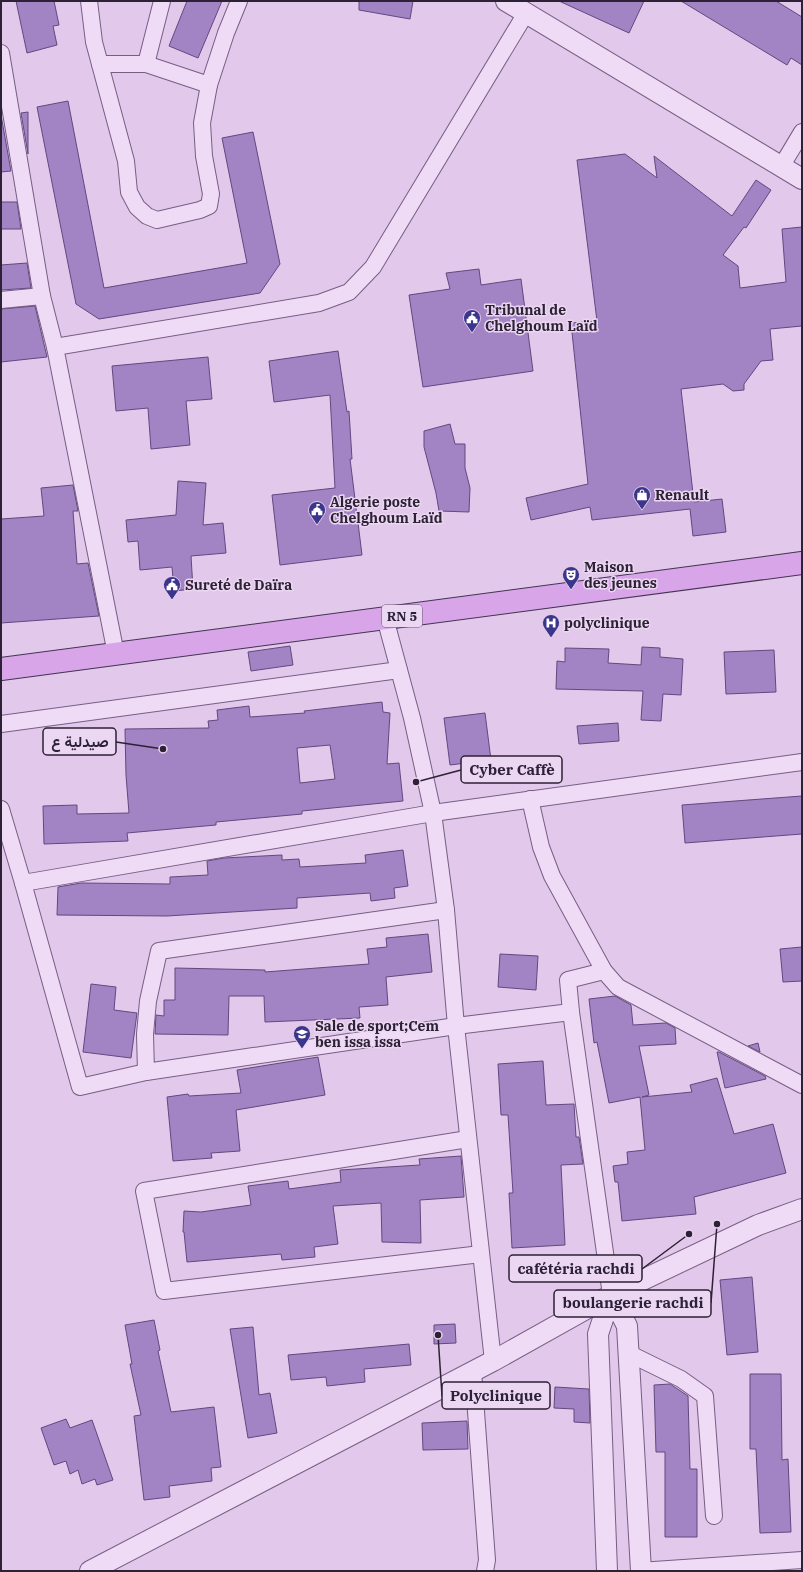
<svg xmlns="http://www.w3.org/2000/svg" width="803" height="1572" font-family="'IBM Plex Serif',Vazirmatn,serif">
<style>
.building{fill:#a283c4;stroke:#624880;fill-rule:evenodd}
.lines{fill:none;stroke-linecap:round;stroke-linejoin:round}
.minor-casing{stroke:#755f84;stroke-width:18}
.tertiary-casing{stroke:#755f84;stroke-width:22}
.primary-casing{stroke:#433352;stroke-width:24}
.minor{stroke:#efdbf5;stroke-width:16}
.tertiary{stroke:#efdbf5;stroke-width:20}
.primary{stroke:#d7a5e8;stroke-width:22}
.labels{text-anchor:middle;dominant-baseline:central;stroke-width:3;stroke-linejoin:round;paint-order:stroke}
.shield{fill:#ecd7f2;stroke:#66586e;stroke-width:1}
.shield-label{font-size:13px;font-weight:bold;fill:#2d2136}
.poi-label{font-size:14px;font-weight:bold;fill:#2d2136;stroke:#ecd7f2;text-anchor:start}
.leader{fill:none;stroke:#2d2136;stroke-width:1.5}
.callout-dot{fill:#2d2136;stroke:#ecd7f2;stroke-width:1.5}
.callout{fill:#ecd7f2;stroke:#2d2136;stroke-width:1.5}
.callout-label{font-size:15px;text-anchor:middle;font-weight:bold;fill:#2d2136}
</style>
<rect width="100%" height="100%" fill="#e2c8ea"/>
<!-- building -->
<g class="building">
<polygon points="16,1 54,1 59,25 53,26 57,45 27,53"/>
<polygon points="187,1 222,1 198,58 169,46"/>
<polygon points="359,1 413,1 410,19 359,10"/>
<polygon points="559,1 644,1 629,33"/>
<polygon points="681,1 776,1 802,17 802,65 791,58 787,65"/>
<polygon points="68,101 104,288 247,263 222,138 253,132 280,264 260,293 99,319 76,304 37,107"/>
<polygon points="28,112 28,154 21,113"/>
<polygon points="1,115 11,171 1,172"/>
<polygon points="625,154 657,178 654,156 732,216 756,180 771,190 746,228 744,227 723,255 738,266 740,288 786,282 782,229 802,227 802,326 770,329 773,360 761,361 744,384 744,390 733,391 723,384 681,389 694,502 722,499 726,532 693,536 690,509 592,520 590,507 531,520 526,498 588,484 571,323 597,321 577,160"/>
<polygon points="1,202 17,202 21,229 1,229"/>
<polygon points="27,263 31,288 1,290 1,265"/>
<polygon points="479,269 481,285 521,279 533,371 423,387 409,295 450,289 446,273"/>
<polygon points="35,306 47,357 1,362 1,309"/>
<polygon points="338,351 347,412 349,411 352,459 350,459 362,555 280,565 272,495 335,488 330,395 274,402 269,361"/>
<polygon points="208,357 212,399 186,401 190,445 151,449 148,408 116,411 112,366"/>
<polygon points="450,424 455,444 465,444 465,468 470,488 469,512 439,511 436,493 424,447 424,431"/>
<polygon points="178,481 206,483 203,525 223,523 226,553 191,556 193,589 174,591 172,567 140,570 138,541 128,542 126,520 176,515"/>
<polygon points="73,485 78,511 73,511 77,564 88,563 99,616 1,623 1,519 44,516 41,488"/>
<polygon points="290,646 293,665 251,671 248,652"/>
<polygon points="642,647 660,648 660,657 683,659 681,695 663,694 661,721 641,720 643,691 556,689 557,661 565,662 565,648 609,649 608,663 641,665"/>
<polygon points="774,650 776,692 726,694 724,652"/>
<path d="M 382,702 L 383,712 L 390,713 L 387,764 L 399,763 L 403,801 L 302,811 L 302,814 L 216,822 L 216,825 L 127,833 L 128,841 L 44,844 L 43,806 L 77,805 L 77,814 L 129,813 L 126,775 L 125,729 L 209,728 L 208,721 L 218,720 L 217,710 L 249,706 L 250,717 L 305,713 L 304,711 ZM 330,745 L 335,779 L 300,783 L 297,748 Z"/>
<polygon points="485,713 491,760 450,765 444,718"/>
<polygon points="618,723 619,741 579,744 577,726"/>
<polygon points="802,796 802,834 685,843 682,805"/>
<polygon points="403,850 408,886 394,888 395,898 371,901 370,893 297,898 297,908 167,916 57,915 58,887 81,883 170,884 170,877 208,875 207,861 224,858 282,855 282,860 299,859 300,867 366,863 365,855"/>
<polygon points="428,934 432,972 386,977 388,1005 359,1007 360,1018 265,1022 264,996 229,996 228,1035 155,1034 156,1015 164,1016 164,1000 175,1000 175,968 265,970 265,972 369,964 367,949 387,947 386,938"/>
<polygon points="802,947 802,981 783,982 780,949"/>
<polygon points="500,954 538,956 536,990 498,987"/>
<polygon points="91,984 116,987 114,1010 137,1013 131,1058 83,1052"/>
<polygon points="615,996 631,1005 633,1025 666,1023 675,1028 676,1044 639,1046 649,1095 642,1097 692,1092 690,1085 717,1078 734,1134 773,1124 786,1173 694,1197 696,1214 622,1221 618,1182 615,1182 613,1166 628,1164 627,1152 645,1150 640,1097 609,1103 597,1042 594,1043 589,999"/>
<polygon points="758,1043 760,1052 748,1046"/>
<polygon points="717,1052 719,1052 765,1076 766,1079 725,1088"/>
<polygon points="318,1057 325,1095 236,1110 240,1151 211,1153 212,1158 173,1161 167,1097 188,1094 189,1096 241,1093 237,1070"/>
<polygon points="543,1061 546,1105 574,1104 576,1137 579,1137 583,1164 561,1165 565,1245 512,1248 509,1193 513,1193 508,1115 501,1115 498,1064"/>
<polygon points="461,1156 464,1197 420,1200 421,1243 382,1242 381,1203 333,1206 338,1244 314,1247 315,1257 282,1260 281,1254 187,1262 184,1232 183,1232 184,1211 201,1212 251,1205 248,1186 288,1181 289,1189 341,1182 340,1170 420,1165 419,1159"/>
<polygon points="752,1277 758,1352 727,1355 720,1280"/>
<polygon points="154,1320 160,1350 158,1351 171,1412 214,1407 221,1467 211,1468 212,1481 169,1486 170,1497 144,1500 134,1416 141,1415 130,1364 132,1364 125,1325"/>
<polygon points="455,1324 456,1343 434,1344 434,1325"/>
<polygon points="253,1327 259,1395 270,1393 277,1433 248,1438 230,1329"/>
<polygon points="409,1344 411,1365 364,1369 365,1382 327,1386 326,1377 291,1380 288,1355"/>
<polygon points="750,1374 781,1374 782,1460 788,1459 791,1532 760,1533 756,1449 750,1449"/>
<polygon points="670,1384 688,1396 690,1469 697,1469 697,1537 665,1537 665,1452 656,1452 654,1385"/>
<polygon points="555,1387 589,1389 590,1423 574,1422 574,1409 554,1408"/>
<polygon points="66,1419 70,1428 92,1420 113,1480 97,1485 95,1479 82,1484 78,1470 70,1474 66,1461 54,1465 41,1428"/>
<polygon points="467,1421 468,1449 423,1450 422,1423"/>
</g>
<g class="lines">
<defs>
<g id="minor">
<polyline points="89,1 94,42 126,161 129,192 137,207 147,216 157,220 200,210 209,206 211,194 204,156 202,123 209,85"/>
<polyline points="1,53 42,296 55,347"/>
<polyline points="100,64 146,64 209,85 226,33 239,1"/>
<polyline points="146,64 162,1"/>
<polyline points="781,167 802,132"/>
<polyline points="1,300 42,296"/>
<polyline points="385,618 412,718 433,813 446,910 456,1026 493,1361"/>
<polyline points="116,654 55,347 319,303 349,292 373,267 526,13"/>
<polyline points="1,724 399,670"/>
<polyline points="530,799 541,847 552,876 604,971 618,987 802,1085"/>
<polyline points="1,809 23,883 433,813 802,762"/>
<polyline points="23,883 80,1087 146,1072"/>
<polyline points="446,910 159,951 148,1001 145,1034 146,1072 456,1026 571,1012 568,980 604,971"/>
<polyline points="571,1012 611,1295"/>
<polyline points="468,1139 144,1191 164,1291 481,1254"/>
<polyline points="628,1353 681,1379 705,1396 714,1516"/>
<polyline points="473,1371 487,1560 485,1571"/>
<polyline points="639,1571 802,1560"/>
</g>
<g id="tertiary">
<polyline points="506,1 802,179"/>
<polyline points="611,1295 627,1326 641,1571"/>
<polyline points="90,1571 493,1361 611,1295 758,1225 802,1209"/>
<polyline points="607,1571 598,1334 611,1295"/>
</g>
<polyline id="primary" points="1,669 802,563"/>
</defs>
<!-- minor casing -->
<use href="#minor" class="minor-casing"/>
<!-- tertiary casing -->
<use href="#tertiary" class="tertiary-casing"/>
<!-- primary casing -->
<use href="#primary" class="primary-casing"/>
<!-- minor -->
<use href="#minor" class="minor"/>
<!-- tertiary -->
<use href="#tertiary" class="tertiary"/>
<!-- primary -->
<use href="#primary" class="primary"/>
</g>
<!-- icons -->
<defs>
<symbol id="civic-pin" viewBox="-11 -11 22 30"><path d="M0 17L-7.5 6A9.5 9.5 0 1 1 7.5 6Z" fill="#3b368c" stroke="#ecd7f2"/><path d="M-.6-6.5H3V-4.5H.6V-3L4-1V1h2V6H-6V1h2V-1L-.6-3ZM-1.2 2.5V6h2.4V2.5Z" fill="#fff"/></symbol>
<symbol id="shop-pin" viewBox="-11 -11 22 30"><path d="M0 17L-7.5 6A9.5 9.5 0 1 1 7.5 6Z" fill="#3b368c" stroke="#ecd7f2"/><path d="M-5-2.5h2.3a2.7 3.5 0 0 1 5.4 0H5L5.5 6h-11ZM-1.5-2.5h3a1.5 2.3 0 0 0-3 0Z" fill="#fff"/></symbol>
<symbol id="theatre-pin" viewBox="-11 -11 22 30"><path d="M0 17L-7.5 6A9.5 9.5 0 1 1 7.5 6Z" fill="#3b368c" stroke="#ecd7f2"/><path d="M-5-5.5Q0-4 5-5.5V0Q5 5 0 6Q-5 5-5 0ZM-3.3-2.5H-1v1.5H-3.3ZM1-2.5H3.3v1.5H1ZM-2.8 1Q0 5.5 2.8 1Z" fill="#fff"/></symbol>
<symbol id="hospital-pin" viewBox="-11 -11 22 30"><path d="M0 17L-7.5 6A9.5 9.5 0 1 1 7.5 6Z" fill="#3b368c" stroke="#ecd7f2"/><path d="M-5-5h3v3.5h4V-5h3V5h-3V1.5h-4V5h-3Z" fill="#fff"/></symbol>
<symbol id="school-pin" viewBox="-11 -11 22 30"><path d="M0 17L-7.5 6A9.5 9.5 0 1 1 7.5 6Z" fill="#3b368c" stroke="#ecd7f2"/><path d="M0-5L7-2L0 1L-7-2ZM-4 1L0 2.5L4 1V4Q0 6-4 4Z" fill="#fff"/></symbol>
</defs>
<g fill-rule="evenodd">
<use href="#civic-pin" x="462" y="308" width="20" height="27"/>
<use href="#shop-pin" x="632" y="485" width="20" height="27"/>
<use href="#civic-pin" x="307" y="500" width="20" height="27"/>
<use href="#theatre-pin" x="561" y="565" width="20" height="27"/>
<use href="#civic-pin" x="162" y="575" width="20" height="27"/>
<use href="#hospital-pin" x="541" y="613" width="20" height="27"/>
<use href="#school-pin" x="292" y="1024" width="20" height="27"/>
</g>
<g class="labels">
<!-- shield labels -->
<rect class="shield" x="382" y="605" width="40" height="22" rx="3"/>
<g class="shield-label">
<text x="402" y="616">RN 5</text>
</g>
<!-- poi labels -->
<g class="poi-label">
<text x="485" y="310">Tribunal de<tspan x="485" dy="16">Chelghoum Laïd</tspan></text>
<text x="655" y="495">Renault</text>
<text x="330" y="502">Algerie poste<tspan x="330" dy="16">Chelghoum Laïd</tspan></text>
<text x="584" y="567">Maison<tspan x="584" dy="16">des jeunes</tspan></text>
<text x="185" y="585">Sureté de Daïra</text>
<text x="564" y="623">polyclinique</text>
<text x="315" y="1026">Sale de sport;Cem<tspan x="315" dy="16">ben issa issa</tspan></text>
</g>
</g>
<!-- callouts -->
<path class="leader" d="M163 749L116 742M416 782L461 770M689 1234L642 1269M717 1224L711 1303M438 1335L442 1396"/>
<g class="callout-dot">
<circle cx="163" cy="749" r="4"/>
<circle cx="416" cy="782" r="4"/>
<circle cx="689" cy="1234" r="4"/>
<circle cx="717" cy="1224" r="4"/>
<circle cx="438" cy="1335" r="4"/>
</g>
<g class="callout">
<rect x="43" y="728" width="73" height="27" rx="4"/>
<rect x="461" y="756" width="101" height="27" rx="4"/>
<rect x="509" y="1255" width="133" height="27" rx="4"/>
<rect x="554" y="1290" width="157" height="27" rx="4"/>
<rect x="442" y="1382" width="108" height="27" rx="4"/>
</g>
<g class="callout-label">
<text x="80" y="747">صيدلية ع</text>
<text x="512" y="775">Cyber Caffè</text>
<text x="576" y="1274">cafétéria rachdi</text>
<text x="633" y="1308">boulangerie rachdi</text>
<text x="496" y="1401">Polyclinique</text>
</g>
<!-- border -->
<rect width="803" height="1572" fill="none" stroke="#2d2136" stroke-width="4"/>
</svg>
